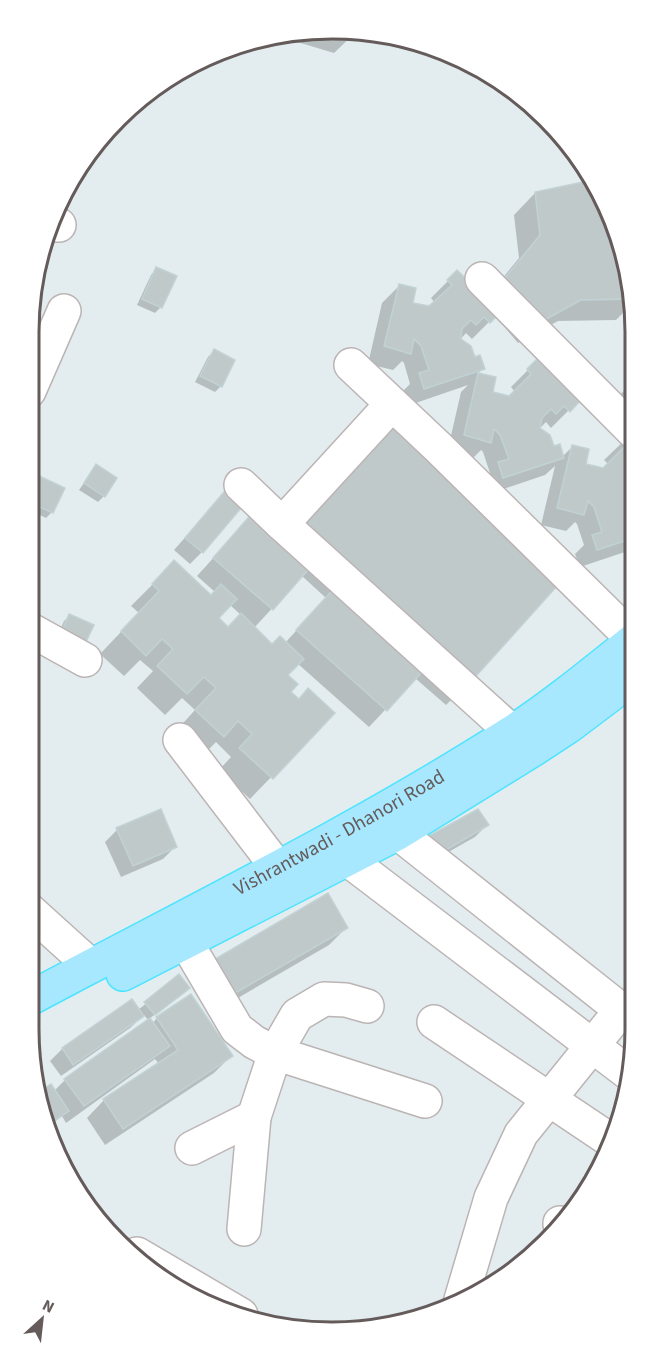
<svg xmlns="http://www.w3.org/2000/svg" width="664" height="1361" font-family="'Source Sans 3',sans-serif">
<style>
.shadow{fill:#0003;fill-rule:evenodd}
.building{fill:#c0c9ca;stroke:#c1d2d5;stroke-width:1.5}
.lines{fill:none;stroke-linecap:round;stroke-linejoin:round}
.minor-casing{stroke:#bcb4b4;stroke-width:36}
.major-casing{stroke:#4ce4ff;stroke-width:36}
.minor{stroke:#fff;stroke-width:33}
.major{stroke:#a8e8ff;stroke-width:33}
.labels{text-anchor:middle;dominant-baseline:central;stroke-width:6;stroke-linejoin:round;paint-order:stroke}
.street-label{font-size:20px;fill:#655b5b;stroke:#fff}
.rim{fill:none;stroke:#655b5b;stroke-width:3}
</style>
<rect width="100%" height="100%" fill="#e3edef"/>
<!-- shadow -->
<g class="shadow">
<polygon points="332,29 355,33 334,53 284,38"/>
<polygon points="388,40 448,52 470,64"/>
<polygon points="535,193 633,292 633,303 616,320 558,321 518,343 495,316 472,339 466,333 460,340 483,369 477,374 494,378 491,393 510,397 515,392 511,387 537,361 577,402 551,428 546,422 539,429 562,457 572,447 584,466 603,469 608,464 604,460 631,434 633,436 634,549 580,567 575,554 584,545 577,524 575,522 566,531 541,525 555,466 545,475 486,495 481,481 490,473 483,452 481,450 472,459 447,453 461,392 468,385 407,406 402,392 410,384 404,363 402,361 393,370 368,364 382,303 399,286 411,304 430,308 435,303 431,298 457,272 485,300 519,258 514,215"/>
<polygon points="157,269 175,277 161,307 155,313 137,305 151,275"/>
<polygon points="633,328 633,348 631,331"/>
<polygon points="214,351 221,386 215,392 195,382 208,357"/>
<polygon points="633,381 633,430 603,413"/>
<polygon points="96,466 104,496 98,502 79,490"/>
<polygon points="37,477 52,512 46,518 29,510 29,489"/>
<polygon points="229,488 202,552 190,564 174,550"/>
<path d="M 254,513 L 467,684 L 446,705 L 415,678 L 369,727 L 297,663 L 286,675 L 289,692 L 298,700 L 333,713 L 250,799 L 219,770 L 231,757 L 216,742 L 201,757 L 175,732 L 195,710 L 182,698 L 165,715 L 137,688 L 153,671 L 140,660 L 124,676 L 100,654 L 139,613 L 131,606 L 153,584 L 211,596 L 215,592 L 197,576 ZM 302,576 L 326,598 L 285,643 L 272,646 L 254,628 ZM 230,605 L 241,615 L 228,629 L 217,618 Z"/>
<polygon points="70,616 92,625 56,639 64,621"/>
<polygon points="160,811 175,847 163,859 121,877 105,842 117,830"/>
<polygon points="487,825 475,837 422,867 414,851"/>
<polygon points="327,896 346,928 329,945 212,1013"/>
<polygon points="179,977 182,994 149,1019 152,1024 157,1018 231,1056 214,1073 105,1145 87,1118 104,1100 159,1064 155,1059 66,1123 62,1116 46,1129 39,1094 51,1086 54,1091 65,1080 149,1021 144,1015 130,1028 61,1076 50,1061 62,1049 132,1002 138,1010"/>
</g>
<!-- building -->
<g class="building">
<polygon points="592,180 605,203 612,225 615,225 633,292 633,299 581,300 541,322 504,279 540,235 535,192"/>
<polygon points="156,267 177,276 162,308 142,299"/>
<polygon points="457,270 500,313 490,323 484,317 476,325 471,320 462,329 461,339 471,346 475,357 480,355 485,369 424,389 419,373 429,370 421,346 414,339 411,354 384,346 399,284 416,288 413,303 429,306 452,285 447,280"/>
<polygon points="214,349 235,360 222,387 200,376"/>
<polygon points="537,359 579,402 570,412 564,406 556,414 551,409 542,418 540,428 550,435 554,446 560,444 564,458 503,478 498,462 509,459 500,435 494,429 491,443 464,435 478,373 496,377 493,392 509,396 531,374 527,369"/>
<polygon points="633,380 633,402 624,391"/>
<polygon points="395,422 566,576 468,685 296,530"/>
<polygon points="631,431 633,434 634,538 597,550 592,535 602,532 594,507 588,501 584,515 557,508 572,445 589,449 586,464 603,468 625,446 620,442"/>
<polygon points="96,464 117,478 105,497 84,483"/>
<polygon points="37,475 65,488 53,513 29,502 29,493"/>
<polygon points="229,486 247,501 203,553 185,538"/>
<polygon points="254,511 314,563 273,610 213,558"/>
<polygon points="174,560 211,595 221,584 237,599 219,618 228,627 241,613 272,644 280,636 304,659 288,675 298,684 291,692 299,699 308,688 335,713 273,779 239,748 252,734 238,721 224,737 195,710 216,688 204,677 187,694 157,666 173,649 162,639 146,656 121,631 159,591 152,584"/>
<polygon points="340,582 431,662 387,711 296,630"/>
<polygon points="69,614 94,625 85,644 61,633"/>
<polygon points="161,809 177,847 133,866 116,828"/>
<polygon points="478,809 489,825 434,857 425,838"/>
<polygon points="328,893 348,928 230,996 210,962"/>
<polygon points="179,974 190,988 155,1015 144,1002"/>
<polygon points="191,994 233,1056 123,1129 103,1099 178,1050 156,1017"/>
<polygon points="132,999 144,1016 73,1065 62,1048"/>
<polygon points="150,1018 170,1046 84,1106 64,1079"/>
<polygon points="51,1084 69,1111 45,1127 39,1092"/>
</g>
<g class="lines">
<defs>
<g id="minor">
<polyline points="50,225 59,225"/>
<polyline points="482,279 633,431"/>
<polyline points="351,365 439,448 634,640"/>
<polyline points="29,391 64,311"/>
<polyline points="392,404 282,524 512,732"/>
<polyline points="241,485 282,524"/>
<polyline points="29,629 85,660"/>
<polyline points="180,740 277,867 288,889"/>
<polyline points="398,833 635,1021"/>
<polyline points="347,859 627,1072"/>
<polyline points="29,910 91,966"/>
<polyline points="186,942 237,1029 254,1042 275,1053 425,1101"/>
<polyline points="434,1022 613,1142"/>
<polyline points="192,1148 254,1117"/>
<polyline points="560,1224 560,1223"/>
<polyline points="244,1229 254,1117 275,1053 297,1015 324,999 346,1000 367,1006"/>
<polyline points="137,1254 241,1315"/>
<polyline points="460,1303 491,1198 521,1134 622,1009"/>
</g>
<g id="major">
<polyline points="123,974 398,833 534,749 569,726 634,677"/>
<path id="s1" d="M 29,999 C 190,913 356,832 511,733 C 554,705 594,672 634,640"/>
</g>
</defs>
<!-- minor casing -->
<use href="#minor" class="minor-casing"/>
<!-- major casing -->
<use href="#major" class="major-casing"/>
<!-- minor -->
<use href="#minor" class="minor"/>
<!-- major -->
<use href="#major" class="major"/>
</g>
<g class="labels">
<!-- street labels -->
<g class="street-label">
<text stroke="none"><textPath href="#s1" startOffset="352">Vishrantwadi - Dhanori Road</textPath></text>
</g>
</g>
<!-- crop -->
<path d="M0 0H664V1361H0ZM332 39H332A293 293 0 0 1 625 332V1029A293 293 0 0 1 332 1322H332A293 293 0 0 1 39 1029V332A293 293 0 0 1 332 39Z" fill="#fff" fill-rule="evenodd"/>
<path class="rim" d="M332 39H332A293 293 0 0 1 625 332V1029A293 293 0 0 1 332 1322H332A293 293 0 0 1 39 1029V332A293 293 0 0 1 332 39Z"/>
<!-- north arrow -->
<g transform="translate(42 1319) rotate(27)" stroke="#ffffff" stroke-width="4.5" paint-order="stroke">
<path d="M0-4.5L10 22L0 15L-10 22Z" fill="#655b5b"/>
<text y="-9" font-size="16" font-weight="bold" text-anchor="middle" fill="#655b5b">N</text>
</g>
</svg>
